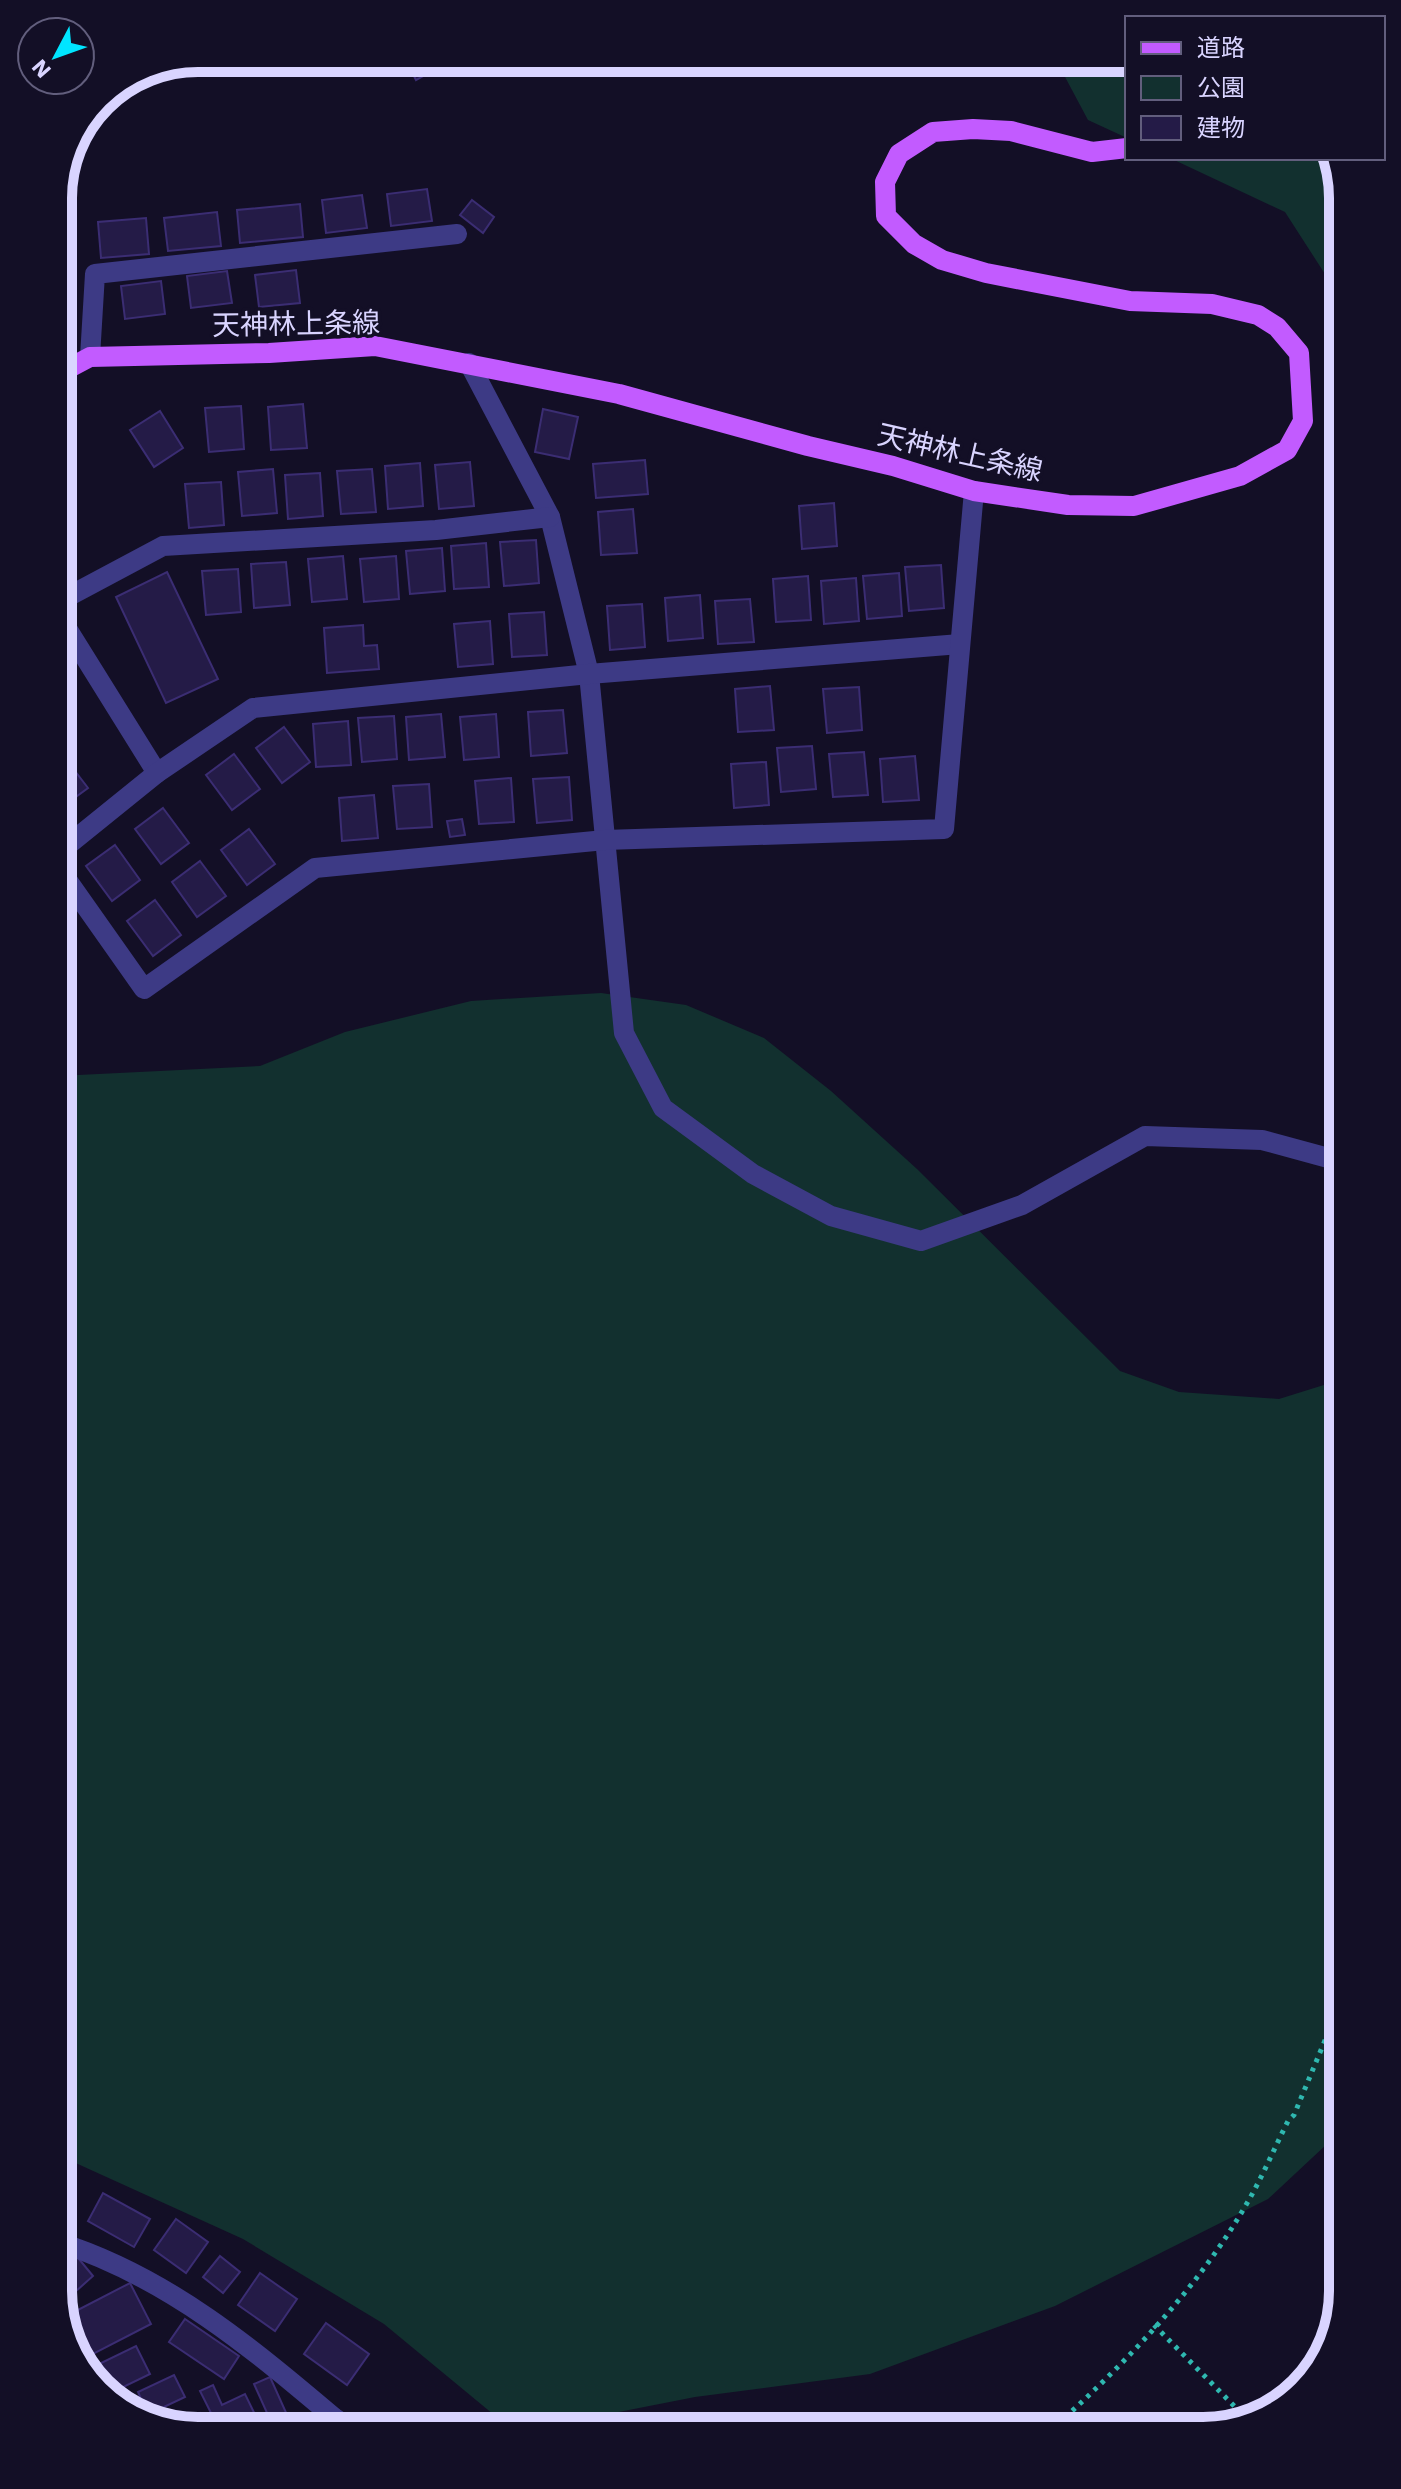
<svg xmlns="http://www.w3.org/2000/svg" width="1401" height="2489" font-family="'Work Sans','Noto Sans JP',sans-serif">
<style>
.green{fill:#12302f}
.building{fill:#241b47;stroke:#3b2d73;stroke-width:2}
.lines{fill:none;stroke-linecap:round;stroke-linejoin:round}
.path{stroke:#2fb8b0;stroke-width:5;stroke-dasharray:4 6;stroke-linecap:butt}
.minor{stroke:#3d3a85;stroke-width:20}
.major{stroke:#c25bff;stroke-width:20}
.labels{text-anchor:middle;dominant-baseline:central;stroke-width:7;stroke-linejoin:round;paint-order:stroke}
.street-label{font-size:28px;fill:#d9d4ff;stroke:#130f26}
.rim{fill:none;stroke:#d9d4ff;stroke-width:10}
</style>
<rect width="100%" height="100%" fill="#130f26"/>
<!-- green -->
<g class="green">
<polygon points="1127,59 1127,138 1088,120 1056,60"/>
<polygon points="1170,158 1335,158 1343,198 1343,302 1285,212"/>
<polygon points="601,993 686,1005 764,1038 831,1091 917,1169 1120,1371 1179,1392 1279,1399 1343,1379 1343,2129 1268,2199 1055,2306 870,2374 695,2397 578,2420 505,2424 384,2324 243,2239 58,2155 58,1076 260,1066 345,1032 471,1001"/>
</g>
<!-- building -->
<g class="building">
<polygon points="409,66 430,66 432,71 416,80"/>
<polygon points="427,189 432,221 391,226 387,194"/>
<polygon points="362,195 367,228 326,233 322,200"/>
<polygon points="472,200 494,217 483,233 460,215"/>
<polygon points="300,204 303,237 240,243 237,210"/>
<polygon points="217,212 221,246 168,251 164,218"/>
<polygon points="146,218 149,254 101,258 98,222"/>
<polygon points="58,253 64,288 58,288"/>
<polygon points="296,270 300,303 259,307 255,275"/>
<polygon points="227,271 232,303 191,308 187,276"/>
<polygon points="161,281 165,314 125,319 121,286"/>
<polygon points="303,404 307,448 271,450 268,407"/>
<polygon points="241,406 244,449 209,452 205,408"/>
<polygon points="543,409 578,417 569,459 535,452"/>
<polygon points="160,411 183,448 154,467 130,430"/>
<polygon points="645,460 648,494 596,498 593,464"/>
<polygon points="470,462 474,506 439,509 435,465"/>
<polygon points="420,463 423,506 388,509 385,466"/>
<polygon points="273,469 277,513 242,516 238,472"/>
<polygon points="372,469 376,512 341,514 337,471"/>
<polygon points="320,473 323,516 288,519 285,475"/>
<polygon points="221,482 224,525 189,528 185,484"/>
<polygon points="834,503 837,546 802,549 799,506"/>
<polygon points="633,509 637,553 601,555 598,512"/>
<polygon points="536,540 539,583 504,586 500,542"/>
<polygon points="486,543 489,587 454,589 451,546"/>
<polygon points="442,548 445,591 410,594 406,551"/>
<polygon points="343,556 347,599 312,602 308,559"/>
<polygon points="396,556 399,599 364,602 360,559"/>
<polygon points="286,562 290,605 254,608 251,564"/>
<polygon points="941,565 944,608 909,611 905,567"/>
<polygon points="238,569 241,612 206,615 202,571"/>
<polygon points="167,572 218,679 166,703 116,597"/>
<polygon points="899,573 902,616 867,619 863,576"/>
<polygon points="808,576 811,620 776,622 773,579"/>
<polygon points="856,578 859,621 824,624 821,581"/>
<polygon points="700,595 703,638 668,641 665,598"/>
<polygon points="750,599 754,642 718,644 715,601"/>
<polygon points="642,604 645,647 610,650 607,606"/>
<polygon points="544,612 547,655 512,657 509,614"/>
<polygon points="490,621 493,664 458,667 454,624"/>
<polygon points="363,625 364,646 377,645 379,669 327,673 324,628"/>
<polygon points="770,686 774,730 738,732 735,689"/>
<polygon points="859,687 862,730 827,733 823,689"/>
<polygon points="563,710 567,753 531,756 528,712"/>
<polygon points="441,714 445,757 409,760 406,717"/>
<polygon points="496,714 499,757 464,760 460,717"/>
<polygon points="394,716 397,759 362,762 358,718"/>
<polygon points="348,721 351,765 316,767 313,724"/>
<polygon points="284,727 310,762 282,783 256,748"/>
<polygon points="812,746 816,789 781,792 777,748"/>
<polygon points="58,749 88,788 58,810"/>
<polygon points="864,752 868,795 833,797 829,754"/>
<polygon points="234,754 260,789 232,810 206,775"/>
<polygon points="915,756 919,800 883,802 880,759"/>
<polygon points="766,762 769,805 734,808 731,764"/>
<polygon points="569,777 572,820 537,823 533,779"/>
<polygon points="511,778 514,822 479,824 475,781"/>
<polygon points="429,784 432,827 397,829 393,786"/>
<polygon points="374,795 378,838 342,841 339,798"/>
<polygon points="163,808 189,843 161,864 135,829"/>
<polygon points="462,819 465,835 450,837 447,821"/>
<polygon points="249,829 275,864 247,885 221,850"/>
<polygon points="115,845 140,880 112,901 86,866"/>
<polygon points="200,861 226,896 197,917 172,882"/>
<polygon points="155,900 181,935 153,956 127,921"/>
<polygon points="103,2193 150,2219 134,2247 88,2221"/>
<polygon points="176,2219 208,2242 186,2273 154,2250"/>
<polygon points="74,2253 93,2276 75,2292 58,2272 58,2267"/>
<polygon points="220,2256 240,2272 223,2293 203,2277"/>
<polygon points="260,2273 297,2299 275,2331 238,2305"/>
<polygon points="130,2283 151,2324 93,2354 72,2313"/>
<polygon points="185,2319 239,2356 224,2379 169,2342"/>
<polygon points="1329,2320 1335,2323 1323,2357 1314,2353"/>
<polygon points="326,2323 369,2354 347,2385 304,2354"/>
<polygon points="136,2346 150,2374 111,2393 97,2365"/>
<polygon points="174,2375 185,2397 145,2416 129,2410 143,2403 138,2392"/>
<polygon points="270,2377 288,2417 272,2424 254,2384"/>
<polygon points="213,2385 222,2405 245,2394 263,2431 220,2431 200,2391"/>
<polygon points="200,2413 208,2431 189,2431 184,2420"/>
<polygon points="423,2422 433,2431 416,2431"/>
</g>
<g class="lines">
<!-- path -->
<g class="path">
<polyline points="1154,2325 1250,2422"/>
<path d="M 1050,2431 C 1125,2364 1200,2287 1250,2198 C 1264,2173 1275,2147 1288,2121 L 1294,2115 L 1343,1997"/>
</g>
<!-- minor -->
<g class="minor">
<polyline points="90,357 95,274 457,234"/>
<polyline points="469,363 550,517 589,674 624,1033 663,1108 753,1174 831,1216 921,1241 1022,1205 1145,1136 1262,1140 1343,1162"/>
<polyline points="58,602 163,546 436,530 550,517"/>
<polyline points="58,614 157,773"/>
<polyline points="58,853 157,773 253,708 589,674 960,644"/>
<polyline points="58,867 144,989 315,868 605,840 944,829 974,491"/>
<path d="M 58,2242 C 172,2278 260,2355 350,2431"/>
<polyline points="67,2337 73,2350"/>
<polyline points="310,2431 336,2419"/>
</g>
<!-- major -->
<polyline class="major" points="58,374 90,357 269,353 375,346 619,394 808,446 893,466 974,491 1068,505 1134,506 1240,476 1287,450 1303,421 1299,353 1277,327 1258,315 1212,304 1130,301 986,273 942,260 914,244 886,216 885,182 899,154 933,132 973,129 1011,131 1092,152 1127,148"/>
</g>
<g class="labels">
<!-- street labels -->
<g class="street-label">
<text transform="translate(296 324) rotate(-1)">天神林上条線</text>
<text transform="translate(960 453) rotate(13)">天神林上条線</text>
</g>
</g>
<!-- crop -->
<path d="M0 0H1401V2489H0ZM198 72H1203A126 126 0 0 1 1329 198V2291A126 126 0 0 1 1203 2417H198A126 126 0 0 1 72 2291V198A126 126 0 0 1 198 72Z" fill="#130f26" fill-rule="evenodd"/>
<path class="rim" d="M198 72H1203A126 126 0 0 1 1329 198V2291A126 126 0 0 1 1203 2417H198A126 126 0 0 1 72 2291V198A126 126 0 0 1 198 72Z"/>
<!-- legend -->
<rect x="1125" y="16" width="260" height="144" fill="#130f26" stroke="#625e7d" stroke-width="2"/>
<rect x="1141" y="42" width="40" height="12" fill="#c25bff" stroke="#625e7d" stroke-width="2"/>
<text x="1197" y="56" font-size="24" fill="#d9d4ff">道路</text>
<rect x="1141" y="76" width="40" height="24" fill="#12302f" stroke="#625e7d" stroke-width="2"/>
<text x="1197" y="96" font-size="24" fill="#d9d4ff">公園</text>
<rect x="1141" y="116" width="40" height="24" fill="#241b47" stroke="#625e7d" stroke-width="2"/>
<text x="1197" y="136" font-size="24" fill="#d9d4ff">建物</text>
<!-- north arrow -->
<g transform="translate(56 56) rotate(229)"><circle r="38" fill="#130f26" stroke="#625e7d" stroke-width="2"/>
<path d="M0-6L14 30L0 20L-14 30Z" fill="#00e5ff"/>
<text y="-12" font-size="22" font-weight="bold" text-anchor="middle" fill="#d9d4ff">N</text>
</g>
</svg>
